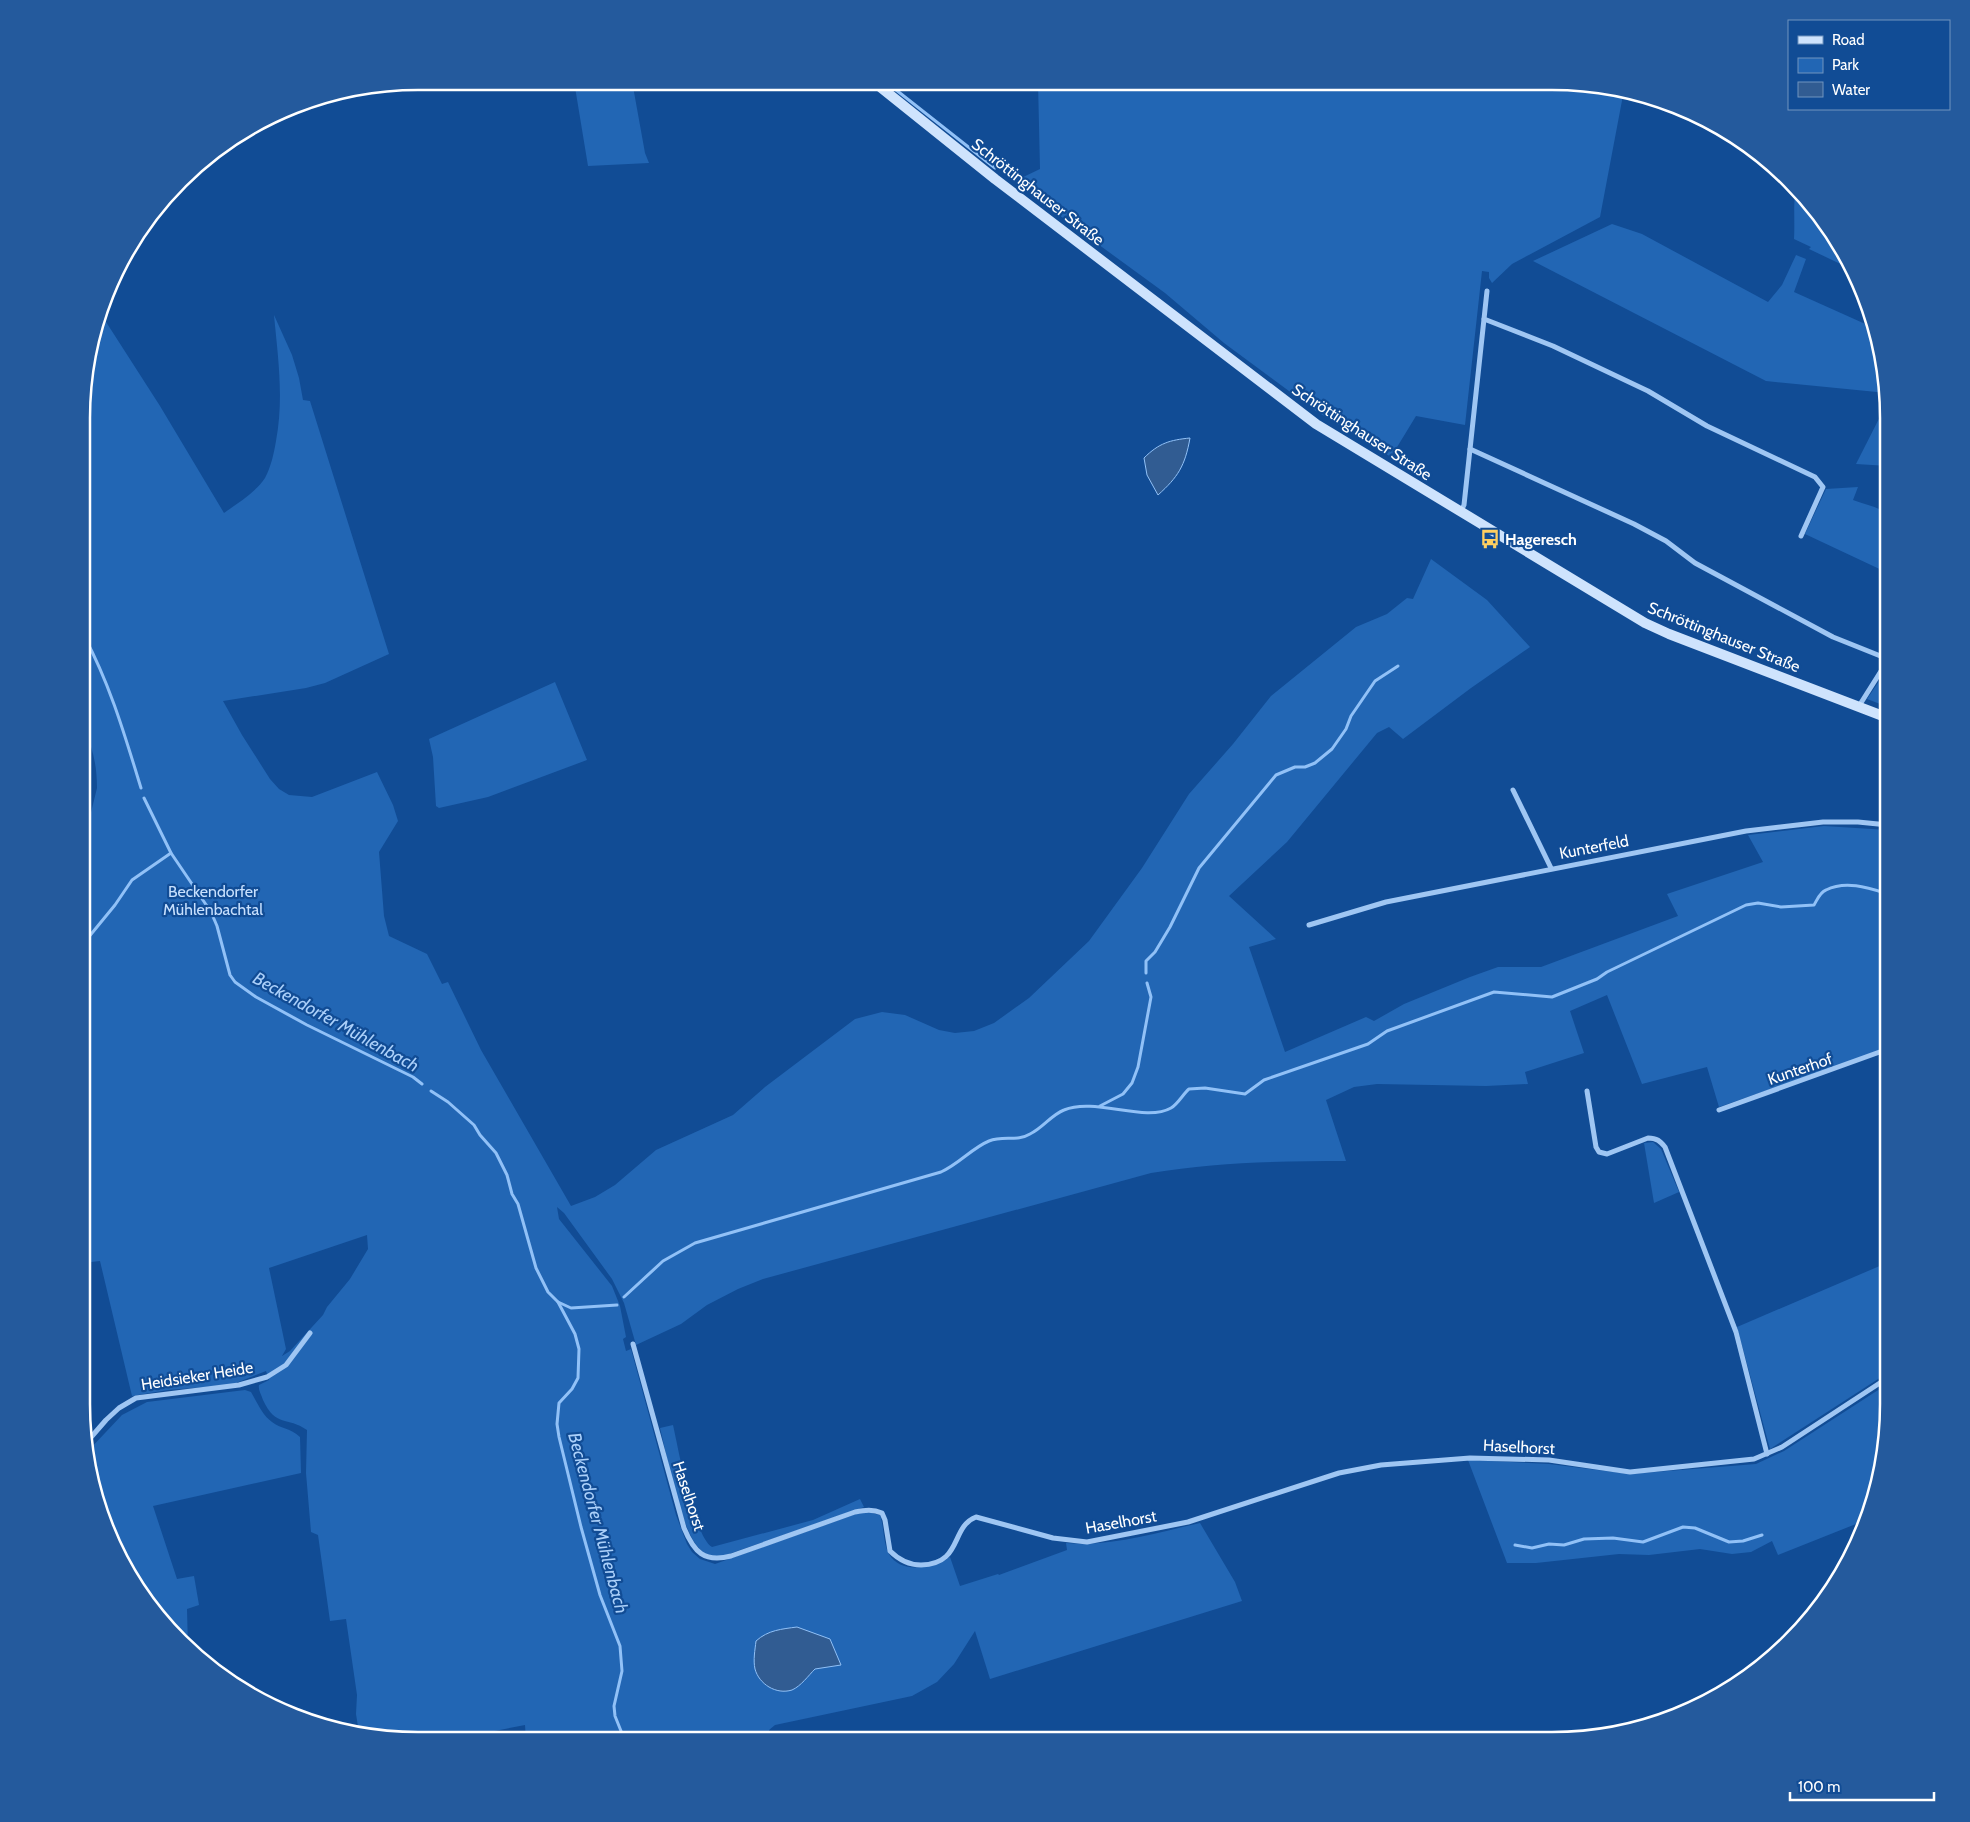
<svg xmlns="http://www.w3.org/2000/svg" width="1970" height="1822" font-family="Cabin,sans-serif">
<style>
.green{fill:#2266b4;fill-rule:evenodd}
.water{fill:#315c92;stroke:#91c1f7}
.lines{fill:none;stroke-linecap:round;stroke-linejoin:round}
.stream{stroke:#91c1f7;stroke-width:3}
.minor{stroke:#9fc6f3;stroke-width:5}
.secondary{stroke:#cee3fd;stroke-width:10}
.labels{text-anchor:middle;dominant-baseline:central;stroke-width:4.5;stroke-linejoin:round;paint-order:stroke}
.street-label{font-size:16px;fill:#fff;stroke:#114c95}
.poi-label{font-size:16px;font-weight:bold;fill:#fff;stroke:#114c95;text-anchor:start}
.park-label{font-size:16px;fill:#c7e0fe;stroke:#114c95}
.water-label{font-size:18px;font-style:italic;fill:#abd0fa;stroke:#114c95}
.rim{fill:none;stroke:#fff;stroke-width:2.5}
</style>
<rect width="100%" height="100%" fill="#114c95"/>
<!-- green -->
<g class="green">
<polygon points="574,81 632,81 645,153 649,163 588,166"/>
<polygon points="1038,82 1574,82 1624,90 1600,217 1512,264 1492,283 1489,278 1489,272 1482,271 1465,425 1416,416 1391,457 1316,411 1224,343 1165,293 1080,231 1015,181 1040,169"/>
<path d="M 1796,188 L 1805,196 L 1851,269 L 1809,249 L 1811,247 L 1794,239 C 1795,224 1793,201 1796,188 Z"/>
<polygon points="1612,224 1642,234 1768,302 1782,285 1796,255 1806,259 1794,292 1872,327 1887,393 1766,381 1533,261"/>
<path d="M 99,311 L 160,406 L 224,513 C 238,503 256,492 265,478 C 271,467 274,453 276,441 C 284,398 278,358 274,315 L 292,355 L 299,378 L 303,400 L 310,401 L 389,654 L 325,683 L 306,688 L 223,701 L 242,735 L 270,779 L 279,789 L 289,795 L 312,797 L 377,772 L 393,805 L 398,821 L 379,852 L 384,916 L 389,936 L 427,954 L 442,984 L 448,982 L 481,1050 L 571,1206 L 595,1197 L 615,1185 L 656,1150 L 733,1115 L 765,1087 L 855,1019 L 882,1012 L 905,1015 L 939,1030 L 955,1033 L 974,1031 L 994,1023 L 1029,998 L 1089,941 L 1142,868 L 1189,794 L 1233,744 L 1271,696 L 1356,627 L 1387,614 L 1407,598 L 1413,599 L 1431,559 L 1487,600 L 1530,647 L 1471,688 L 1403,739 L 1389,727 L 1377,733 L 1287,842 L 1229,896 L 1276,939 L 1249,947 L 1285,1052 L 1366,1017 L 1374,1021 L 1404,1004 L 1470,977 L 1498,967 L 1541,967 L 1678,916 L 1667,894 L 1763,862 L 1748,835 L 1824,826 L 1888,830 L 1888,1048 L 1719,1107 L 1707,1067 L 1642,1084 L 1607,995 L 1570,1011 L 1584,1053 L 1525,1072 L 1528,1084 L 1486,1086 L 1377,1084 L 1354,1087 L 1326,1100 L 1346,1161 C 1281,1161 1216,1162 1151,1173 L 763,1279 L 738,1289 L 707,1305 L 681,1324 L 636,1345 L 624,1303 L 612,1279 L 564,1213 L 557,1207 L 559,1219 L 612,1286 L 620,1306 L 626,1337 L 623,1339 L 626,1351 L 631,1349 L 676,1515 L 687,1544 L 692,1552 L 700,1559 L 715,1564 L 856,1514 L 867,1512 L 880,1515 C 884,1526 883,1543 889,1554 C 901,1575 933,1568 950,1557 L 960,1586 L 998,1574 L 999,1575 L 1067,1550 L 1066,1543 C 1111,1547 1156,1533 1200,1523 L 1235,1582 L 1242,1601 L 990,1679 L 975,1631 L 954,1664 L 937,1682 L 912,1696 L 775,1725 L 769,1730 L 771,1741 L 526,1741 L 525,1725 L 443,1741 L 418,1741 L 359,1733 L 356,1714 L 357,1695 L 346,1619 L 330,1621 L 318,1535 L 311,1532 L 306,1473 L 307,1430 C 287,1416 276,1428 263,1400 C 261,1394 258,1390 259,1385 L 269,1380 L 266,1371 L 231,1385 L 168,1390 L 132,1396 L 100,1261 L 82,1263 L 83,845 L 97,788 C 97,766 93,747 83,727 L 84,374 ZM 367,1235 L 368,1249 L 350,1279 L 327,1307 L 323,1315 L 290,1351 L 282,1356 L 286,1349 L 269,1268 Z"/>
<polygon points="1888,401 1888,466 1856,464"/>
<path d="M 1858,487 L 1853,500 C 1865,505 1877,506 1888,514 L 1888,573 L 1805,534 L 1826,489 Z"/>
<polygon points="1888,668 1888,707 1867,699"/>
<polygon points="555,682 587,760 488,797 439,808 436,806 433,757 429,739"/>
<polygon points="1653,1142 1661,1149 1679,1192 1654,1203 1644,1143"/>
<polygon points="1889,1262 1889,1372 1770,1449 1737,1327"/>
<polygon points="1889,1383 1889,1404 1877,1491 1866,1520 1778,1555 1772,1541 1751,1552 1732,1554 1700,1549 1649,1555 1619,1554 1536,1563 1507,1563 1468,1460 1549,1464 1630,1474 1756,1464 1784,1451"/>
<path d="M 245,1390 L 251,1392 C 257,1402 262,1415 272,1422 C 281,1429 289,1427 300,1437 L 301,1473 L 153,1506 L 177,1579 L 194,1576 L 199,1605 L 187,1609 L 188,1648 L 165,1626 L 107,1532 L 88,1451 L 122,1415 L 147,1402 Z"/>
<path d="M 673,1425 C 678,1447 694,1537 712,1547 L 813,1520 L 860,1499 L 864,1507 L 723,1556 C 716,1557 708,1557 702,1551 C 681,1535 667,1455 660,1428 Z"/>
</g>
<!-- water -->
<g class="water">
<path d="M 1190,438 C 1185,466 1178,477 1158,495 L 1147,475 L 1144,458 C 1159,443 1170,440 1190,438 Z"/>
<path d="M 797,1627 L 830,1639 L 841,1665 L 815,1669 C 808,1676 801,1686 792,1690 C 776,1695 759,1684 755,1669 C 753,1660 755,1650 756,1641 C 768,1630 782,1629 797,1627 Z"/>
</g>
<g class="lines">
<!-- stream -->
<g class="stream">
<polyline points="886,82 995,168"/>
<path d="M 84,636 C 110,684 125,736 141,788"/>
<polyline points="144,798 171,853 211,912 217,926 230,975 235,982 256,997 307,1025 413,1077 422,1084"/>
<polyline points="83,944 115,905 132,880 171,853"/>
<polyline points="1146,973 1146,961 1155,952 1170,927 1199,868 1276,775 1295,767 1305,767 1315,763 1332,749 1346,729 1351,716 1375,681 1398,666"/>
<polyline points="431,1091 448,1102 474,1125 480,1135 496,1153 507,1175 512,1194 518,1204 536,1268 548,1292 558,1302 575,1334 579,1349 578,1378 572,1389 559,1403 557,1424 559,1437 581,1527 600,1595 620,1646 622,1671 614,1706 615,1716 625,1741"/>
<polyline points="1100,1106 1123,1094 1132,1083 1138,1067 1151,997 1147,983"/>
<path d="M 624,1297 L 663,1261 L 695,1243 L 941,1172 C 959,1164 972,1148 989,1141 C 1003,1135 1017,1142 1030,1134 C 1043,1128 1051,1115 1064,1110 C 1095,1097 1145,1123 1171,1108 C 1178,1104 1183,1094 1189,1089 L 1205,1088 L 1245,1094 L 1264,1080 L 1368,1044 L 1387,1031 L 1494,992 L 1552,997 L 1597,979 L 1607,972 L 1746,905 L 1758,903 L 1781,907 L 1814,905 C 1817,900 1820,892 1826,890 C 1846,880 1869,888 1888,894"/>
<polyline points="558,1302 571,1308 617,1305"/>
<polyline points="1515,1545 1532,1548 1549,1544 1564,1545 1584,1539 1613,1538 1643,1542 1683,1527 1695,1528 1729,1542 1743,1541 1762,1535"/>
</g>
<!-- minor -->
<g class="minor">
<polyline points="1487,291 1484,319 1553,346 1648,391 1707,426 1815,477 1823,487 1801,536"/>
<polyline points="1470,449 1634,524 1666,541 1695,563 1833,637 1888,659"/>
<polyline points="1461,511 1464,505 1484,319"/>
<polyline points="1859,706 1888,660"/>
<polyline points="1513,790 1551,868"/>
<polyline points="1309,925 1386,902 1746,831 1823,822 1858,822 1888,825"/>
<path d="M 1587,1091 L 1596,1147 L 1599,1152 L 1607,1154 L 1648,1138 C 1657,1138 1660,1141 1665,1147 L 1736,1332 L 1767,1454"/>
<polyline points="1719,1110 1888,1049"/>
<path d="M 633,1344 L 684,1528 C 694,1552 704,1563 731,1556 L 855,1512 C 865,1510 873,1509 882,1513 L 885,1520 L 890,1551 C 899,1560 908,1565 921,1565 C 963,1564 950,1527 976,1517 L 1053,1538 L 1087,1542 L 1188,1522 L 1339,1473 L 1381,1465 L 1470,1458 L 1549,1460 L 1630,1472 L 1754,1459 L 1782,1447 L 1889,1377"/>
<polyline points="86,1443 106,1420 119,1408 136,1398 239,1385 267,1377 286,1365 310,1333"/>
<polyline points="463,1741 464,1740"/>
</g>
<!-- secondary -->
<polyline class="secondary" points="874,82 995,179 1316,424 1645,623 1669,634 1888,718"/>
</g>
<!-- icons -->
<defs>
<symbol id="bus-bare" viewBox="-9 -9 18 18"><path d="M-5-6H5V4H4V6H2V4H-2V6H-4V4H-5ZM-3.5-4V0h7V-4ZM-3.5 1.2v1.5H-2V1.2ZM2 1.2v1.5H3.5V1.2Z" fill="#ffcf61" stroke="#114c95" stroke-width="2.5" paint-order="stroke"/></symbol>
</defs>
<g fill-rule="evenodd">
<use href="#bus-bare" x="1476" y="525" width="28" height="28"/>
</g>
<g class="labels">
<!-- street labels -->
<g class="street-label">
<text transform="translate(1038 192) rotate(38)">Schröttinghauser Straße</text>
<text transform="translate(1362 432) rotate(33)">Schröttinghauser Straße</text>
<text transform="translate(1724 637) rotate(22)">Schröttinghauser Straße</text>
<text transform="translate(1594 847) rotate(-11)">Kunterfeld</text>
<text transform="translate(1800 1069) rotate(-19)">Kunterhof</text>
<text transform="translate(197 1376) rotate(-9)">Heidsieker Heide</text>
<text transform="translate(1519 1447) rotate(3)">Haselhorst</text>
<text transform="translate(689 1496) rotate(72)">Haselhorst</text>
<text transform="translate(1121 1522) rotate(-10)">Haselhorst</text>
</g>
<!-- poi labels -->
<g class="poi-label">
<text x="1505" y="539">Hageresch</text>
</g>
<!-- park labels -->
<g class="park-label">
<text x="213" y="891">Beckendorfer<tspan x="213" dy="18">Mühlenbachtal</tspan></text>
</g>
<!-- water labels -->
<g class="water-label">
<text transform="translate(336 1022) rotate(29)">Beckendorfer Mühlenbach</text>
<text transform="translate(598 1523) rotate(75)">Beckendorfer Mühlenbach</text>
</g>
</g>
<!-- crop -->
<path d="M0 0H1970V1822H0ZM418 90H1552A328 328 0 0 1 1880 418V1404A328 328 0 0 1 1552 1732H418A328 328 0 0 1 90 1404V418A328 328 0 0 1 418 90Z" fill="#245a9d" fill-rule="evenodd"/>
<path class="rim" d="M418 90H1552A328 328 0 0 1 1880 418V1404A328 328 0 0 1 1552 1732H418A328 328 0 0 1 90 1404V418A328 328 0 0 1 418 90Z"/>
<!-- legend -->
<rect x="1788" y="20" width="162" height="90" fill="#114c95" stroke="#7094bf"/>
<rect x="1798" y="36" width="25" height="8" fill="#cee3fd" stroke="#7094bf"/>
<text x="1832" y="45" font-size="15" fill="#ffffff">Road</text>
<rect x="1798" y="58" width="25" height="15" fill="#2266b4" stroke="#7094bf"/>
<text x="1832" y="70" font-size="15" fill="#ffffff">Park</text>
<rect x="1798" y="82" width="25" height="15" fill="#315c92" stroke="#7094bf"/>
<text x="1832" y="95" font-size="15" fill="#ffffff">Water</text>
<!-- scale -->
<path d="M1790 1792v8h144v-8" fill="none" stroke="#ffffff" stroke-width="2.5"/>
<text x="1798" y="1792" font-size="15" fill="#ffffff" stroke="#114c95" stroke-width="4" paint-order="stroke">100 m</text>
</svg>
